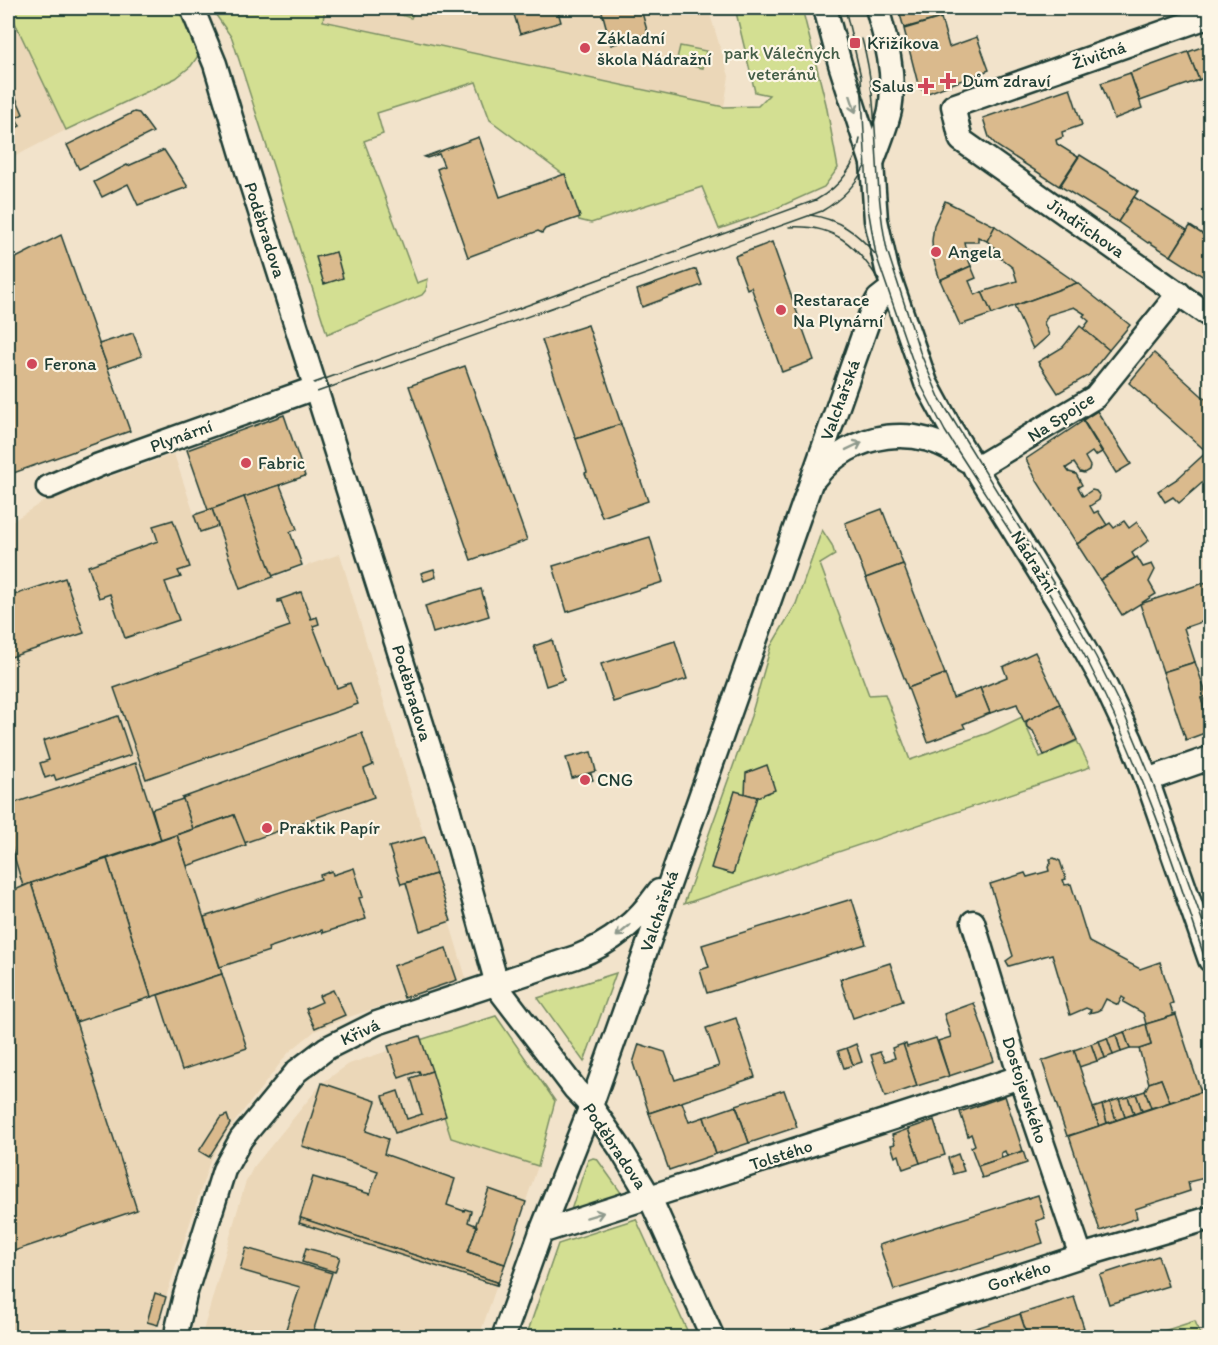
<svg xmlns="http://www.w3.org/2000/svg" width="1218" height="1345" font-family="Itim,sans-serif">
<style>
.built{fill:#ebd7b8}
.green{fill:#d3df92;stroke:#798e63;stroke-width:1.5}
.building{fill:#daba8d;stroke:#1f3d34;stroke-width:1.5}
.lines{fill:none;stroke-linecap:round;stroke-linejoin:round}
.street-casing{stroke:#1f3d34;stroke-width:27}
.street{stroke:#fcf5e5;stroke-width:22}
.tram{stroke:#1f3d34;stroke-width:1.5}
.oneway{stroke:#8e998c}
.poi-dot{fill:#d1495b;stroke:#fcf5e5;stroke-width:2}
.labels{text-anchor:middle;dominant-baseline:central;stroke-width:4.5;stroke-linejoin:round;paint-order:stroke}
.poi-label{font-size:18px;fill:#1f3d34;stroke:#fcf5e5;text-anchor:start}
.park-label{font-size:18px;fill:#435d47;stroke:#fcf5e5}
.street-label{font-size:18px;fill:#1f3d34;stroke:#fcf5e5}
</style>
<rect width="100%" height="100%" fill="#f2e3cb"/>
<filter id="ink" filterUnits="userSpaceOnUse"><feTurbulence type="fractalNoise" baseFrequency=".0167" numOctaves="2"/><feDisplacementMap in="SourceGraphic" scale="12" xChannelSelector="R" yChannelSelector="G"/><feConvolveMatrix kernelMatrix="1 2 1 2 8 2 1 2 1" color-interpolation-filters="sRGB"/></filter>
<g filter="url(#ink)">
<!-- built -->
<g class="built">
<polygon points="325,8 708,8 729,76 724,107 322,21"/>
<polygon points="8,9 66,130 8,160"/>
<polygon points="174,454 200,532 218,526 240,589 340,554 466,978 349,1017 315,1031 289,1052 227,1132 210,1161 153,1337 8,1338 8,524 47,499"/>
<polygon points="420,1040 451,1138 538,1166 479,1337 201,1338 245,1184 253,1168 322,1083 349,1064"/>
</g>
<!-- green -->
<g class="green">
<polygon points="8,8 186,8 200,53 191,66 176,78 66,130"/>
<polygon points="211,8 325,8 323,21 724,107 758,106 769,95 755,92 735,8 802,8 826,104 838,168 824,187 768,212 719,229 702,187 591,223 579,220 564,175 490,120 476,82 377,113 383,134 364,141 417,283 428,279 426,290 422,295 327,334 232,38"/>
<polygon points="380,8 415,8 411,18"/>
<polygon points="680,46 706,51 703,68 676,63"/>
<polygon points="822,530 832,545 835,555 820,564 869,695 885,694 910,760 988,733 1022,717 1040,757 1077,741 1090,767 684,904 751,716 771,646 796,604"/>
<polygon points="616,973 584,1062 538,998"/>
<polygon points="496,1016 555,1101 538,1166 451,1138 420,1040"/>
<polygon points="593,1158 597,1159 622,1194 571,1210 588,1160"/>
<polygon points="636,1219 690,1337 526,1337 558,1244"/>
<polygon points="1195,1321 1201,1337 1145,1337"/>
</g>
<!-- building -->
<g class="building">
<polygon points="512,8 557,8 561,22 520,34"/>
<polygon points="601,8 645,8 641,9 648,34 611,45"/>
<polygon points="898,8 939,8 941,18 904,28"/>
<polygon points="941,18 949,47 977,37 989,70 928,93 919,88 904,29"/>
<polygon points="1210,44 1210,75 1199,80 1188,52"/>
<polygon points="1188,52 1199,80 1140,101 1130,73"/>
<polygon points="1130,73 1142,108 1114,119 1101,83"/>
<polygon points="11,86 23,114 16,118 20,126 8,132 8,88"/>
<polygon points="1070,88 1082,125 1062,132 1063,137 1056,140 1057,144 1078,157 1059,186 997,146 989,137 983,118"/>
<polygon points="134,112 139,113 153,132 79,169 67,145"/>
<polygon points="479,137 500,197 565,174 580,217 545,229 542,233 538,231 468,257 437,169 444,166 439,154 427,158 424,157"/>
<polygon points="164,150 188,187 138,205 128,184 102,197 94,182 127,165 128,166"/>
<polygon points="1080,155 1138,191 1118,222 1060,186"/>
<polygon points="1134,197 1187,230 1171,256 1149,242 1148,243 1118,222"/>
<polygon points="945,201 995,226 987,241 978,237 978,242 964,242 967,256 971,266 940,280 933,258 932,241 934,225"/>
<polygon points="995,226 1077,283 992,314 982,292 1017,281 1013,268 998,256 994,247 987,241"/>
<polygon points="1190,226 1210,239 1210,281 1171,256"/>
<polygon points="61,235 130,431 8,475 8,262"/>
<polygon points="772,242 814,360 782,372 751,287 747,289 735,256"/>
<polygon points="336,252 343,278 324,284 316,257"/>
<polygon points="971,266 976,278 969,281 975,295 982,292 992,314 960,325 940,280"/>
<polygon points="696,269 702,285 642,307 637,290"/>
<polygon points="1077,283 1130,325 1109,350 1083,329 1089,321 1083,316 1085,314 1074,307 1048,315 1044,323 1049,335 1033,349 1014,306"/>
<polygon points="588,325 621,424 576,439 542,340"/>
<polygon points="1080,326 1109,350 1089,375 1058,393 1038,362 1063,347"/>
<polygon points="133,333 142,356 108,368 99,344"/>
<polygon points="1154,353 1210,403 1210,449 1207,452 1129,383"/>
<polygon points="465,366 527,540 471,560 409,386"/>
<polygon points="1097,411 1131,464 1116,473 1083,420"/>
<polygon points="284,415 305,476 208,510 187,450"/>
<polygon points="1083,421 1102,452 1095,456 1092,452 1085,457 1090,466 1089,470 1084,473 1080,472 1074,463 1066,468 1069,472 1076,474 1082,485 1078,487 1083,496 1092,490 1096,491 1100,496 1099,500 1090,506 1094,513 1098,511 1107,525 1077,544 1037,481 1026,459"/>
<polygon points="621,424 648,501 602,517 585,473 587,472 576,439"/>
<polygon points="1210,449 1210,476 1179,503 1173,497 1165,502 1158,491 1177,479"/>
<polygon points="280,485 297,529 290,532 302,565 272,576 244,497"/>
<polygon points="244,497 273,577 240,589 212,509"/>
<polygon points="212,509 218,526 200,532 194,515"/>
<polygon points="882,509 903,564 866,578 845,523"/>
<polygon points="173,520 190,567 178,571 181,577 165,582 179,620 125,638 110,594 99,598 88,566 158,541 153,526"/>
<polygon points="1124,521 1129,528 1137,522 1149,540 1132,553 1135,558 1100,580 1077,544 1110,523 1114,528"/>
<polygon points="650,537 663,582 567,612 553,566"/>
<polygon points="1210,540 1210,552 1205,544"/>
<polygon points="1137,557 1143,567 1152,564 1155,570 1149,582 1156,594 1122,615 1100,580"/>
<polygon points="903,564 945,674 908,688 866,578"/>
<polygon points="434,569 436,577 424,581 421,573"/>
<polygon points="65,578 84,633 8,658 8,597"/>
<polygon points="1207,582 1210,593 1210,619 1184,628 1195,662 1163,672 1140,604"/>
<polygon points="481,589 489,616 433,633 425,606"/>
<polygon points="301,592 311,619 317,617 319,624 313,626 337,688 350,683 358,704 146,779 114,688 290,626 281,601 278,602 278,600"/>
<polygon points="552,640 564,680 546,686 534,646"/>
<polygon points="675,641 687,679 613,702 601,664"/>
<polygon points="1035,652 1060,704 1024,722 1017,704 990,713 980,688 1007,677 1003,667"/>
<polygon points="1195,662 1207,696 1201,698 1210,731 1186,740 1163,672"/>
<polygon points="945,674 953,698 980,688 990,713 963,724 965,728 928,742 908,688"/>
<polygon points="1207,696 1210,696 1210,726 1201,698"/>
<polygon points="1060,704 1077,740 1044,755 1033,731 1027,727 1026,723 1028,720"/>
<polygon points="118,716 131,755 56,780 54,775 45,778 40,763 49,760 43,741"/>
<polygon points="362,733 373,765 364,769 374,797 244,843 234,815 193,829 182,798"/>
<polygon points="591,752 596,771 572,778 566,758"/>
<polygon points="136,763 161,840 23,886 8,836 8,805"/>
<polygon points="767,765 775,790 757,797 745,794 746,773"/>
<polygon points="591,774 593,780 585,782 583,776"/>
<polygon points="1210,787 1210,815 1204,794"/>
<polygon points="735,791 757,797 733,874 711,868"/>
<polygon points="183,799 193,829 161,840 152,809"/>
<polygon points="234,815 246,845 187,866 177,835"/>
<polygon points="177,835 222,974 151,997 107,859"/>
<polygon points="425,837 436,874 401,884 389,847"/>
<polygon points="1054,858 1060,861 1066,879 1063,880 1065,885 1071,884 1089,942 1140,969 1160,962 1173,1003 1170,1004 1173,1014 1176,1013 1176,1015 1146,1024 1143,1013 1123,1002 1125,999 1122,997 1118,1005 1106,999 1101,1009 1097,1011 1089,1013 1091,1010 1086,1008 1070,1015 1052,954 1009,966 1006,961 1013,956 990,884 1025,873 1027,877 1049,871 1048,867 1051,862 1050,859"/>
<polygon points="107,859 151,997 76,1022 31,883"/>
<polygon points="354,868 363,897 359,898 366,919 323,933 322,930 268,948 269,951 220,967 204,917 321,879 320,875 332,871 333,875"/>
<polygon points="8,873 13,891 8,893"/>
<polygon points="436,874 451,921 420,931 406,883"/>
<polygon points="31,883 137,1210 8,1253 8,893"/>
<polygon points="852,899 866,944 707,993 700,970 709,967 702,945"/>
<polygon points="446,948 457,980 404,998 393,966"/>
<polygon points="890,963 903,1001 853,1018 840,979"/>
<polygon points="222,974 247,1048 182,1070 158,995"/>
<polygon points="333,990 345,1015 315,1028 306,1009 322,1002 319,996"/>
<polygon points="974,1003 994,1061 949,1076 938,1041 951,1037 944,1014"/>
<polygon points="1176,1015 1201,1092 1170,1102 1161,1079 1149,1083 1139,1049 1151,1045 1146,1024"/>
<polygon points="736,1018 755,1077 649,1113 633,1063 639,1044 665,1052 675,1080 719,1066 706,1028"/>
<polygon points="1146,1024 1151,1045 1139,1049 1130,1049 1124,1032"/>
<polygon points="1124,1032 1130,1049 1121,1052 1116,1035"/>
<polygon points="1116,1035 1121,1052 1113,1055 1107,1038"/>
<polygon points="420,1036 432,1071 421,1075 419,1071 399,1078 388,1046"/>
<polygon points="936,1038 949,1076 917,1086 903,1045 906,1044 907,1047"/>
<polygon points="1107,1038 1113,1055 1105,1058 1099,1041"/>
<polygon points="1099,1041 1105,1058 1097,1061 1091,1044"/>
<polygon points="856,1044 862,1062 853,1065 847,1048"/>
<polygon points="903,1044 917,1086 885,1097 871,1055 880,1052 885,1061 895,1058 892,1048"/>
<polygon points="1091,1044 1097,1061 1079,1067 1074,1050"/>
<polygon points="847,1048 853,1065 844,1068 838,1051"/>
<polygon points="1074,1050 1099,1126 1067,1136 1042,1061"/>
<polygon points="432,1071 446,1116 395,1133 383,1096 398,1091 407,1119 422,1114 411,1078"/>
<polygon points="1161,1079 1170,1102 1151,1108 1145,1091 1149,1083"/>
<polygon points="322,1083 376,1101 366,1131 388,1139 384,1154 455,1179 447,1205 464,1211 465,1209 471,1211 468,1222 477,1226 468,1252 505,1264 497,1286 497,1282 300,1218 313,1177 370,1194 378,1171 302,1146"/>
<polygon points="784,1090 797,1127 749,1143 736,1105"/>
<polygon points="1145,1091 1151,1108 1142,1111 1136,1094"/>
<polygon points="1201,1092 1210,1121 1209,1177 1188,1182 1190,1191 1135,1209 1137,1218 1100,1231 1069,1136"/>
<polygon points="1136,1094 1142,1111 1134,1114 1128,1097"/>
<polygon points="1005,1096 1023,1151 1007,1156 1005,1151 1001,1153 1002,1158 978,1166 971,1147 975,1145 971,1134 968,1136 960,1112"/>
<polygon points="1128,1097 1134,1114 1125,1117 1119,1099"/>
<polygon points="1119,1099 1125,1117 1116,1120 1110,1102"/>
<polygon points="682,1102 689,1122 704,1117 716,1154 669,1170 649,1113"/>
<polygon points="1110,1102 1116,1120 1107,1123 1102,1105"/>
<polygon points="1102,1105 1107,1123 1099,1126 1093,1108"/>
<polygon points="736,1106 749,1143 716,1154 704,1117"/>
<polygon points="227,1115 230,1124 209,1157 199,1151 220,1118"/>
<polygon points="934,1120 945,1155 920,1163 908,1129"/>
<polygon points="908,1129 920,1163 903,1169 899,1155 895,1157 891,1145 895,1144 892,1135"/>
<polygon points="1023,1151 1027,1163 982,1178 978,1166"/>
<polygon points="958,1154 964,1171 953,1174 948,1158"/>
<polygon points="489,1189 526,1202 505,1264 468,1252 477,1226 476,1224"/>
<polygon points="1038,1195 1045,1218 1036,1221 1043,1243 894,1290 879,1245"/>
<polygon points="301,1218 497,1282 496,1285 299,1223"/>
<polygon points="246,1248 332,1273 311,1338 283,1338 300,1287 240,1270"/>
<polygon points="306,1248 340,1257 335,1272 302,1262"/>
<polygon points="1158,1256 1168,1286 1109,1304 1100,1275"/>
<polygon points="155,1293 166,1297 158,1325 147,1322"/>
<polygon points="1074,1297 1084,1328 1058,1336 1058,1338 1028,1338 1020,1314"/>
<polygon points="1020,1314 1028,1338 969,1338 967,1331"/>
<polygon points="314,1329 337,1338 311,1338"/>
<polygon points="933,1329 936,1338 907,1338"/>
</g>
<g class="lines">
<defs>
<g id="street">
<polyline points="192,8 215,64 248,174 446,800 498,988 575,1089 591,1106 620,1148 650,1198 713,1338"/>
<polyline points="825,8 840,64 872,163 876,220 887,270 926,383 951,429 1060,605 1106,687 1131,740 1147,780 1210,960"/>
<polyline points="1210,16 953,106 961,140 1210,316"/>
<path d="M 872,163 C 878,146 886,128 890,110 C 896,76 886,39 877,8"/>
<polyline points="975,469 1095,397 1179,293"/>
<path d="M 815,478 C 851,431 920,421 966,460"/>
<polyline points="48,487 99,465 315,388"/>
<polyline points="1147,780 1210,758"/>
<polyline points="973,922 1020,1077 1081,1256"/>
<polyline points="541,1232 1020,1077"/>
<path d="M 177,1329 L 185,1295 L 224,1170 L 241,1139 L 297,1071 L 327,1048 L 377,1023 L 576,957 C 612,943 637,922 659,891"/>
<polyline points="503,1338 541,1232 591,1106 872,310 878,299 892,288"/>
<polyline points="829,1338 1081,1256 1210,1218"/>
</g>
</defs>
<!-- street casing -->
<use href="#street" class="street-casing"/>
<!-- street -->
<use href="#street" class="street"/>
<!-- tram -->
<g class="tram">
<path d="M 845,8 L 861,77 L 868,208 L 876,255 L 921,385 L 945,431 C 993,507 1046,582 1088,662 C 1140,762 1176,868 1210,975"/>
<path d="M 862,39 C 881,108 872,180 887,250 L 920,352 L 939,397 L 1065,602 L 1096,657 L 1123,711 L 1151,778 L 1210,942"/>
<path d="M 810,215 C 838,219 857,232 875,254"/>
<path d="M 789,227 C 834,224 856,245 879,280"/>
<path d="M 314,383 L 816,200 C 841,186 855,167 860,139"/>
<path d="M 317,392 L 822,211 C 841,200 855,186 865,166"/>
</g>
</g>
<!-- one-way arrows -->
<defs><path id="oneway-shaft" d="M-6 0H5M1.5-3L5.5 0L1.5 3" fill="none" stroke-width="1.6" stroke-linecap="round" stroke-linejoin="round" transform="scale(1.5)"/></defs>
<g class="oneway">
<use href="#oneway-shaft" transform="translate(853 104) rotate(72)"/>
<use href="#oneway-shaft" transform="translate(854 446) rotate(-26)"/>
<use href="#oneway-shaft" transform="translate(623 931) rotate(140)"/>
<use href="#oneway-shaft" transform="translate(595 1215) rotate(-17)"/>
</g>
</g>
<!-- markers -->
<g class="poi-dot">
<rect x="849" y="37" width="12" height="12" rx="3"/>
<circle cx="585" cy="48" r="6"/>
<path d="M945 72h6v6h6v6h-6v6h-6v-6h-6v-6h6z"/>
<path d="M923 77h6v6h6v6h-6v6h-6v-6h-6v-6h6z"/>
<circle cx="936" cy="252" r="6"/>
<circle cx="781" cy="310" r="6"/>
<circle cx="32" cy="364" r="6"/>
<circle cx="246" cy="463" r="6"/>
<circle cx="585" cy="780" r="6"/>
<circle cx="267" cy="828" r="6"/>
</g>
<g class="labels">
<!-- poi labels -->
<g class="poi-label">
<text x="597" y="38">Základní<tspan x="597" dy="21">škola Nádražní</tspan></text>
<text x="867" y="43">Křižíkova</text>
<text x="962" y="81">Dům zdraví</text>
<text x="914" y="86" text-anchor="end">Salus</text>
<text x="948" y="252">Angela</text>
<text x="793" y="300">Restarace<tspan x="793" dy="21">Na Plynární</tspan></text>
<text x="44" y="364">Ferona</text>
<text x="258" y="463">Fabric</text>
<text x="597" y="780">CNG</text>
<text x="279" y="828">Praktik Papír</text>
</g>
<!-- park labels -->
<g class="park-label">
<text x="782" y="53">park Válečných<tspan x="782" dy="21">veteránů</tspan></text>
</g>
<!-- street labels -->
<g class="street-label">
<text transform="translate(1099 55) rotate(-19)">Živičná</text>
<text transform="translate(1086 228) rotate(35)">Jindřichova</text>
<text transform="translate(265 230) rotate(72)">Poděbradova</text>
<text transform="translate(840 400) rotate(-70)">Valchařská</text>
<text transform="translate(1061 417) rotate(-33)">Na Spojce</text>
<text transform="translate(181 436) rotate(-20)">Plynární</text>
<text transform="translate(1034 562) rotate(58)">Nádražní</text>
<text transform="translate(412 693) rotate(73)">Poděbradova</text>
<text transform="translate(659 911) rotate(-71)">Valchařská</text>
<text transform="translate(360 1032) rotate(-25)">Křivá</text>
<text transform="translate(1025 1090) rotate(72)">Dostojevského</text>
<text transform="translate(615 1146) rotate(56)">Poděbradova</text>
<text transform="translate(781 1155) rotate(-18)">Tolstého</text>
<text transform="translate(1019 1276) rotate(-18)">Gorkého</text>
</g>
</g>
<!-- margin -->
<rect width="1218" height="1345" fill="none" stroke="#fcf5e5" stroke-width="30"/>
<rect x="15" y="15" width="1188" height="1315" fill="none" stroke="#1f3d34" stroke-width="2" filter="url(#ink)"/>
</svg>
